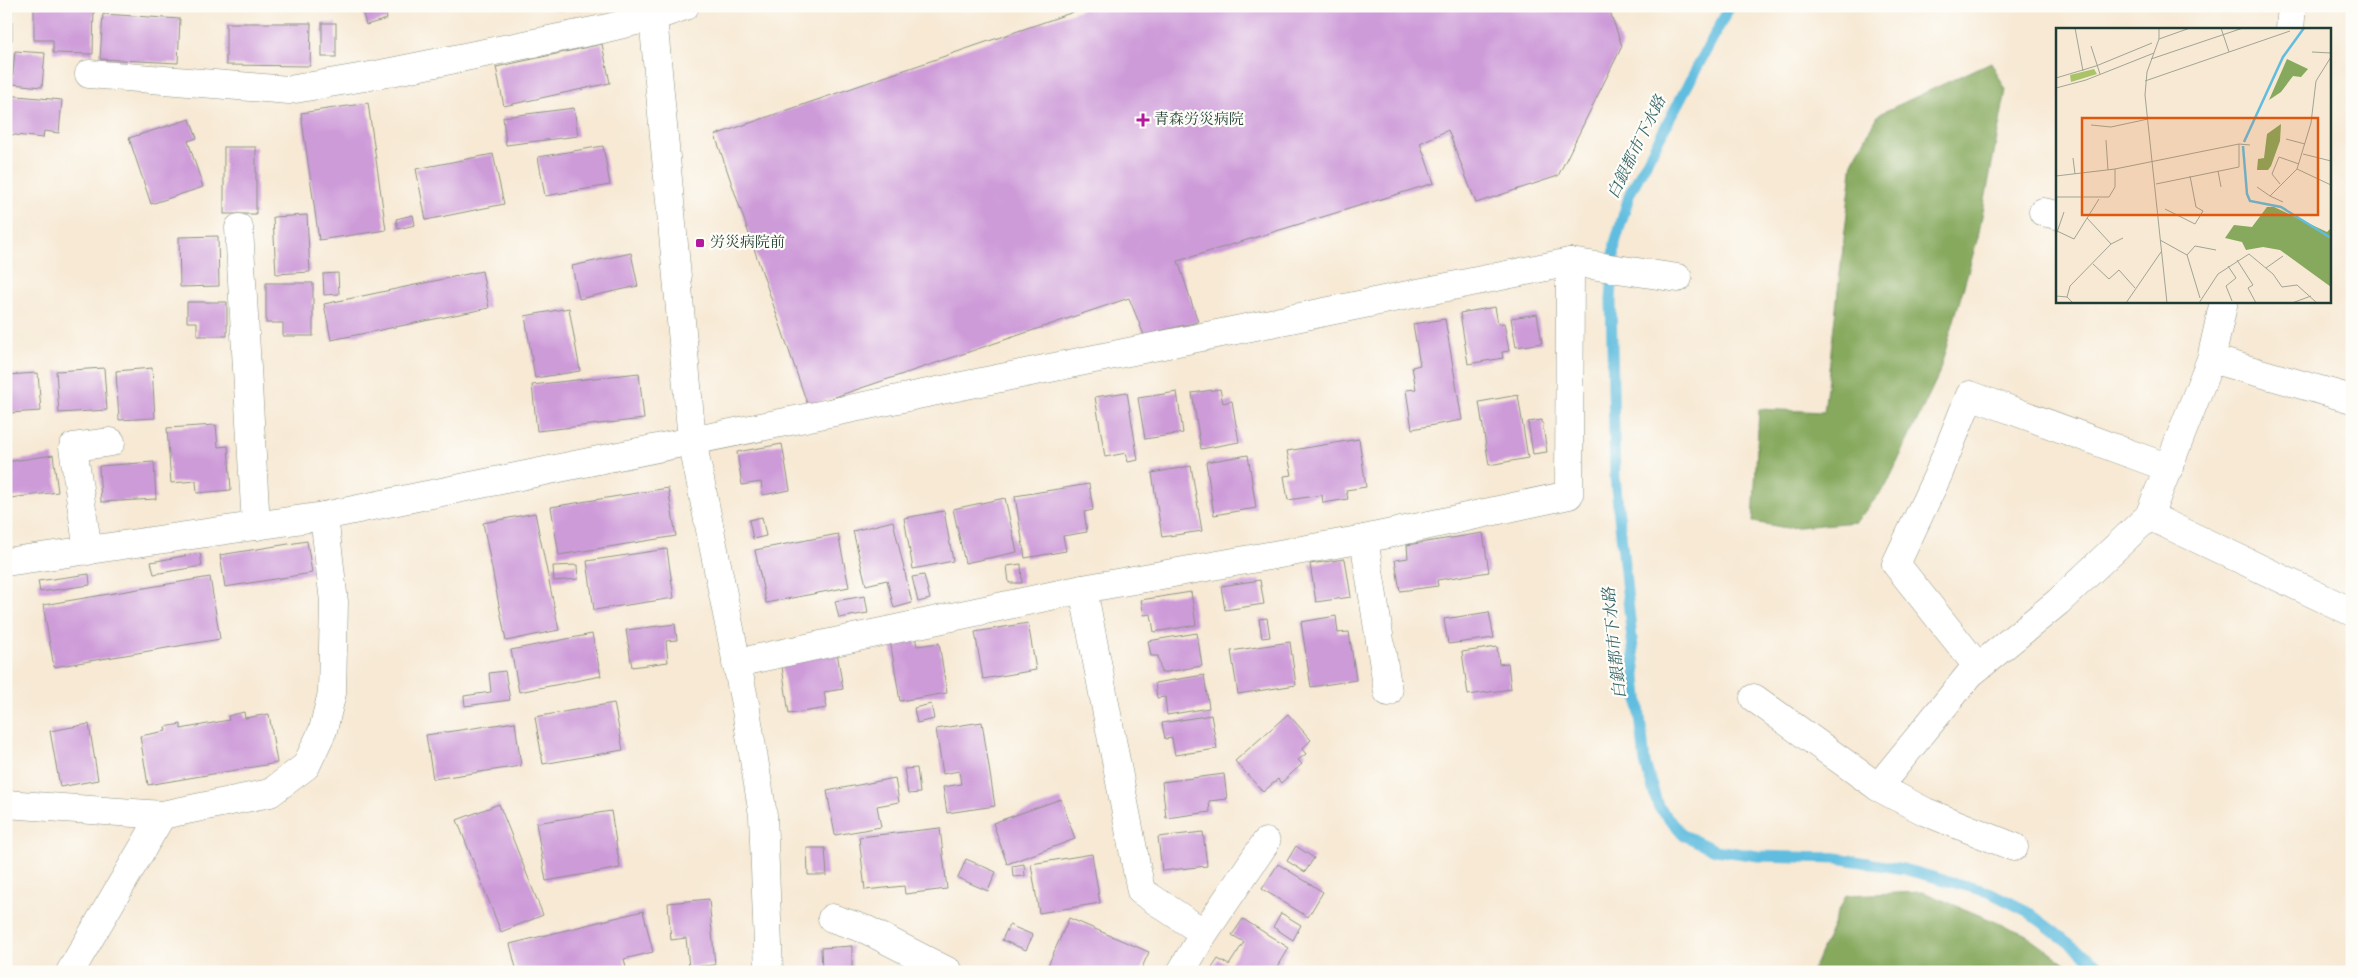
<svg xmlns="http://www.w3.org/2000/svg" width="2358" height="978" font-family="'Sorts Mill Goudy','Noto Serif JP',serif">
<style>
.forest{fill:#86a95d;stroke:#527348}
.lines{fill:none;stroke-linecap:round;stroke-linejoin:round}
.stream{stroke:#61bddf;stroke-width:11}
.building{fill:#ce9bd9}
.minor-casing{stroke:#8b9384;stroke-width:29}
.minor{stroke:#fff;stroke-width:28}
.poi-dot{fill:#b5179e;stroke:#fdfcf7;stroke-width:2}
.labels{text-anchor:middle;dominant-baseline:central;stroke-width:4.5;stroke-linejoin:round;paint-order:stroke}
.poi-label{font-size:15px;fill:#1f3d34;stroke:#fdfcf7;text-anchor:start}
.water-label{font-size:16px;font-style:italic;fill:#336367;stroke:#fdfcf7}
.inset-river{fill:none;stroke:#61bddf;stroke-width:2.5}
.inset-road{fill:none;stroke:#a1a494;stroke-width:1}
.view{fill:#de580e;fill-opacity:0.15;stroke:#de580e;stroke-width:2.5}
.inset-edge{fill:none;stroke:#1f3d34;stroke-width:2.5}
</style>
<rect width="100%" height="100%" fill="#fdfcf7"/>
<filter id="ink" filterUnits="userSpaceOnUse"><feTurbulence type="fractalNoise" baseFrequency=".02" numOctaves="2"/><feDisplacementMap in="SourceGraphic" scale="10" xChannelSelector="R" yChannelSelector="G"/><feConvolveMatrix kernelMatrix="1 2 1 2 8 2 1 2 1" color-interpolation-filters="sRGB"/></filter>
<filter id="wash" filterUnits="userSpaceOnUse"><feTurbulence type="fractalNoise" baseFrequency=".0096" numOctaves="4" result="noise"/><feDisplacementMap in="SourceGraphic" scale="20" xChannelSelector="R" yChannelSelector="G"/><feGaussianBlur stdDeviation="1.12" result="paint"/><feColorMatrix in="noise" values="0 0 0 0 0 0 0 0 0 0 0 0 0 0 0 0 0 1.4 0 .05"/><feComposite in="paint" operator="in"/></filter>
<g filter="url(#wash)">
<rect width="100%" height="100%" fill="#f7e9d4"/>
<!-- forest -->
<g class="forest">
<polygon points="1991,62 2006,90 1978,237 1938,376 1886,486 1856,522 1787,528 1753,522 1759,409 1824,412 1853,161 1879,114"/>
<polygon points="1923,892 2025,934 2077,972 1812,972 1846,895"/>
</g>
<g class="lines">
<!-- stream -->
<polyline class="stream" points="1730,6 1630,193 1615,243 1611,300 1615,477 1645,763 1658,806 1683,835 1715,850 1758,856 1837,858 1903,869 1989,892 2027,911 2107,972"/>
</g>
<g id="blocks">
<!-- building -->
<g class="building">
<rect x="6" y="6" width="6" height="34"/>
<polygon points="54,6 94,6 93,54 53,53 53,40 34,40 34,7"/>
<polygon points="361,6 384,6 387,19 366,25"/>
<polygon points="556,6 596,6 596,8 556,11"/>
<polygon points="1091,6 1608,6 1622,46 1558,176 1476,203 1448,130 1420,143 1434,183 1178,261 1198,322 1144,335 1129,298 808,406 715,135"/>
<polygon points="103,14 180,19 178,63 100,59"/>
<polygon points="226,23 311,23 310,66 226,65"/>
<rect x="322" y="23" width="14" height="34"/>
<polygon points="602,44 610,83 504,106 496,67"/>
<polygon points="15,51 45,53 42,87 12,84"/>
<polygon points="6,95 62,100 59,133 44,131 43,138 6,134"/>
<polygon points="368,103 386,230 319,240 301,113"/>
<polygon points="574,108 578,136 506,145 503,117"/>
<polygon points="190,119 197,138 188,141 203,187 151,204 129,138"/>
<polygon points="603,146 610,185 545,196 538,157"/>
<rect x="224" y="147" width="32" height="67"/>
<polygon points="493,154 504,204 426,220 416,169"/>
<polygon points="307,215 310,272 276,274 273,217"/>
<polygon points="413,215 415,225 398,229 396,219"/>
<polygon points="218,236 219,286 180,287 179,237"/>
<polygon points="631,253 638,286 579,299 572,266"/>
<polygon points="482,271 489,308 331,340 324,304"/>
<polygon points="338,273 339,294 324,295 323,274"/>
<polygon points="266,283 313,283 313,336 283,336 283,323 266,323"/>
<polygon points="187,302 227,302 227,336 197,336 197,322 187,322"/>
<polygon points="1495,307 1498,324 1504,323 1509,351 1502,352 1503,358 1468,364 1460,313"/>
<polygon points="569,308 580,371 535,378 525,316"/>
<polygon points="1537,314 1542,343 1516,347 1511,318"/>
<polygon points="1445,319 1462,420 1412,429 1406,390 1416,389 1412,367 1420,365 1413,324"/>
<polygon points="104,368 107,410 59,413 56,371"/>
<polygon points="152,368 155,418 119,420 116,371"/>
<polygon points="38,373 41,411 9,413 6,402 6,375"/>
<polygon points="639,373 644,419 537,431 532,385"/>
<polygon points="1220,389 1223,403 1232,401 1239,442 1201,449 1192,393"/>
<polygon points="1127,392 1138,460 1128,462 1126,453 1105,457 1095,397"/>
<polygon points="1177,392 1183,433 1145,439 1138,398"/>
<polygon points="1518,395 1528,458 1489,465 1479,402"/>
<polygon points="1542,420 1547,452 1533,454 1528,422"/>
<polygon points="216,425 218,447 228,446 231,490 197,493 196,481 171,483 167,428"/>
<polygon points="1359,439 1366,487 1346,490 1348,499 1323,503 1322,495 1288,500 1284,476 1292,475 1287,451"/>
<polygon points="782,444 790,490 763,495 761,482 742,485 737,452"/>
<polygon points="53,455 58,492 10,498 6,462"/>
<polygon points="1248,455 1256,508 1214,515 1206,462"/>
<polygon points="154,462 156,499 101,502 99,466"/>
<polygon points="1191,466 1202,531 1162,537 1152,473"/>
<polygon points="1089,484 1093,510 1084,512 1087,532 1063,536 1066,551 1025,558 1015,496"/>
<polygon points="668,488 676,536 559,555 551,507"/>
<polygon points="1005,498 1017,552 965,563 953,509"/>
<polygon points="944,511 953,561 913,569 904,518"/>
<polygon points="535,513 559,630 506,641 483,523"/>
<polygon points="762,517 766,536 753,539 749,520"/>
<polygon points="893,521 912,603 894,608 887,580 866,585 853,531"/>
<polygon points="1483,533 1489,572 1437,580 1438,586 1400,591 1395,560 1408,558 1407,545"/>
<polygon points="838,534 849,587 766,603 755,550"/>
<polygon points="307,541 312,573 225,587 220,555"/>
<polygon points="667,549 674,598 594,610 587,561"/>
<polygon points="200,553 202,566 154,574 151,562"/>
<polygon points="1345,559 1351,597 1316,602 1310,564"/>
<polygon points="1021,564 1022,583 1009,583 1007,566"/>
<polygon points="577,565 578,579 554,581 553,566"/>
<polygon points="89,574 90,585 40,592 38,581"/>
<polygon points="924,575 930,599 918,602 912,577"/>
<polygon points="210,577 220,639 54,667 43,605"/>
<polygon points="1260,580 1264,604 1225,610 1221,586"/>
<polygon points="1191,592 1196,625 1154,632 1151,614 1144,615 1141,600"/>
<polygon points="865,596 868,613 839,618 835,601"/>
<polygon points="1489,612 1494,638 1448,644 1444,619"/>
<polygon points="1336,616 1338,633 1349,632 1356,680 1311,687 1301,622"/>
<polygon points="1267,618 1270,637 1262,638 1259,619"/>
<polygon points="1028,623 1036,670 983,679 975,632"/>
<polygon points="675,624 677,640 666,641 668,662 632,667 626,630"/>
<polygon points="1197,633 1202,666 1161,673 1158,656 1151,656 1148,641"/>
<polygon points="592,634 601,676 519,692 511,650"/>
<polygon points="915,636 917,646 939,643 947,693 900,701 890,640"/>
<polygon points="1290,642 1296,685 1238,694 1231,651"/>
<polygon points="1497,647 1499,664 1508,663 1511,689 1468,695 1462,652"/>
<polygon points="837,652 843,689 824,692 827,708 789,714 781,660"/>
<polygon points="505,671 510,700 465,706 464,696 491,692 489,673"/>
<polygon points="1204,675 1209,708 1167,715 1165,697 1157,698 1155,683"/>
<polygon points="614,703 623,750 543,764 535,717"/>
<polygon points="931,704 934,719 917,723 914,708"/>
<polygon points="244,712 245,718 269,714 277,763 148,785 140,736 166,731 165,727 181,724 181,729 229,720 228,716"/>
<polygon points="1288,714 1311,740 1302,749 1306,754 1298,760 1302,764 1281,783 1278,779 1263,792 1235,761"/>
<polygon points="1211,715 1217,749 1175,755 1172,738 1165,739 1162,723"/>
<polygon points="515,722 521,766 433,779 426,735"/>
<polygon points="982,722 995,806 947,813 943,787 961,784 959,771 943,774 936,729"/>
<polygon points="89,724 98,780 60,787 50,731"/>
<polygon points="917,768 920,793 908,794 904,769"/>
<polygon points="1224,774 1227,799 1209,801 1210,812 1166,818 1162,782"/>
<polygon points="895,778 899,802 877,806 881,827 835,835 827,791"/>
<polygon points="1061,799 1075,839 1007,864 993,823"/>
<polygon points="499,804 543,915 501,932 457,820"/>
<polygon points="611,811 620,868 546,881 536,823"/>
<polygon points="940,828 947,889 905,894 904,886 865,890 859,837"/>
<polygon points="1203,832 1207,866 1162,871 1158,837"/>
<polygon points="1296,846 1314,858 1305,872 1287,861"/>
<polygon points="807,848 825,848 827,875 808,875"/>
<polygon points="1092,854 1100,903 1039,913 1031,864"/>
<polygon points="966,859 996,872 988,891 958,878"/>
<polygon points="1024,864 1025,876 1013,877 1012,866"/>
<polygon points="1278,864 1323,892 1308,917 1262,889"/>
<polygon points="709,899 715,965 689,967 686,938 671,940 668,903"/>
<polygon points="643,911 653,952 624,959 627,972 517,972 510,944"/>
<polygon points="1281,913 1301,925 1293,940 1273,927"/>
<polygon points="1069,918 1149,952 1140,972 1046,970"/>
<polygon points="1243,919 1289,948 1275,972 1210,971 1218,959 1229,965 1244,942 1232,935"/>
<polygon points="1009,925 1033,935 1026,950 1002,940"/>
<polygon points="852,946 852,972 822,972 821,948"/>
</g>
</g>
</g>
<g filter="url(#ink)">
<use href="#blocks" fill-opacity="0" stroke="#8b9384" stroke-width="1"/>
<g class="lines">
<defs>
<g id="minor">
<polyline points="652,6 692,440 745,704 763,815 769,972"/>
<polyline points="2290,29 2292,6"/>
<polyline points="89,74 289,90 376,75 603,29 653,17 685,6"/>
<polyline points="2043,212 2057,215"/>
<polyline points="239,228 256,526"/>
<polyline points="2211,359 2352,399"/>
<polyline points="2149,516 2352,612"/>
<polyline points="1364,539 1388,692"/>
<polyline points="88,551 73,447 111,442"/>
<polyline points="6,562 324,516 1570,262 1678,278"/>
<polyline points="1083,589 1141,891 1204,933 1181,972"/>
<polyline points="736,663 1083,589 1364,539 1569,495 1570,262"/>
<polyline points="1978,667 1896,564 1938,475 1970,395 2169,468"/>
<polyline points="1754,698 1878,787"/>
<polyline points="6,804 162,815 270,793 306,766 323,730 332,693 334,602 324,516"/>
<polyline points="2014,847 1926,812 1878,787 1970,674 2058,602 2149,516 2211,359 2224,301"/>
<polyline points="832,918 867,930 949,972"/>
<polyline points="1204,933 1266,842"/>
<polyline points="70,972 162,815"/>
</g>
</defs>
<!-- minor casing -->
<use href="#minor" class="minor-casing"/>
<!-- minor -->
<use href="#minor" class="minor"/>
</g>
</g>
<!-- markers -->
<g class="poi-dot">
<path d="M1140.5 112.5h5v5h5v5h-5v5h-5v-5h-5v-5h5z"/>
<rect x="695" y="238" width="10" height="10" rx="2.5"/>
</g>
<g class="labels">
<!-- poi labels -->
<g class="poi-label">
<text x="1154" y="120">青森労災病院</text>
<text x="710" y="243">労災病院前</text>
</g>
<!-- water labels -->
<g class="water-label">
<text transform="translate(1638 148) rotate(-64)">白銀都市下水路</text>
<text transform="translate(1616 643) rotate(-96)">白銀都市下水路</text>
</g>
</g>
<!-- overview -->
<g transform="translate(2056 28)">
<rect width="275" height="275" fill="#f7e9d4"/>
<path d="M 38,41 L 41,46 L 15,54 L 14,47 Z" fill="#a9c369"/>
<path d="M 231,31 L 252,41 L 245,49 L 237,48 L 225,64 L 213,72 ZM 225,96 L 224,113 L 215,138 L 212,142 L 201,142 L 202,131 L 208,130 L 211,106 ZM 211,179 L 218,179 L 271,204 L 275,200 L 275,259 L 224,222 L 207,219 L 190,222 L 186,214 L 169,210 L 178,197 L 196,199 Z" fill="#86a95d"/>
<path class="inset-river" d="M 188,114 L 227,29 L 248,0M 187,118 L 191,166 L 194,173 L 225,179 L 275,210"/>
<path class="inset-road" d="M 19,0 L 27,43M 103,0 L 103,11 L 91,44 L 89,67 L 111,275M 165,0 L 173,24M 103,11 L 134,0M 35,18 L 44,46M 256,24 L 275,25M 95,31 L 187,0M 0,50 L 40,38 L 96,15M 89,53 L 234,3M 0,60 L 30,52 L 98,25M 35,97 L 55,99 L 92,91M 230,111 L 249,116M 50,112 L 52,142M 247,126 L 275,133M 17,130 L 19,146M 241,141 L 275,157M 162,143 L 165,159M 0,148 L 59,141 L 183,116 L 194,117M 100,156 L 183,139 L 183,116M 224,156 L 216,146 L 223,129 L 243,136M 201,159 L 214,168M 0,169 L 53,169 L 59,159 L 59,141M 227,174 L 214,168 L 241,141 L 255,95 L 260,53 L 275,29M 109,181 L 139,196 L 147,183 L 140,179 L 134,148M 31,190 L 55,216M 1,203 L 18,211 L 43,171M 0,207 L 8,184M 104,212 L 131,227 L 144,270M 131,227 L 139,218 L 160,222M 181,232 L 197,257 L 192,260 L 200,275M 37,236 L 53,251 L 63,242 L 79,260M 172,238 L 180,250 L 170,258 L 176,273M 210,240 L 227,228M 0,268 L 11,269 L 17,275M 11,269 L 14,258 L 55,216 L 67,210M 70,275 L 105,224M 143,275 L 162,246 L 193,226 L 217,246 L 226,259 L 241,257 L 261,275M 236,275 L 255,268"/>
<path class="view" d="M 26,90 L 262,90 L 262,187 L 26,187 Z"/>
<rect width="275" height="275" class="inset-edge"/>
</g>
<!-- margin -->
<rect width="2358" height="978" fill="none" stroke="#fdfcf7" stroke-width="25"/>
</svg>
